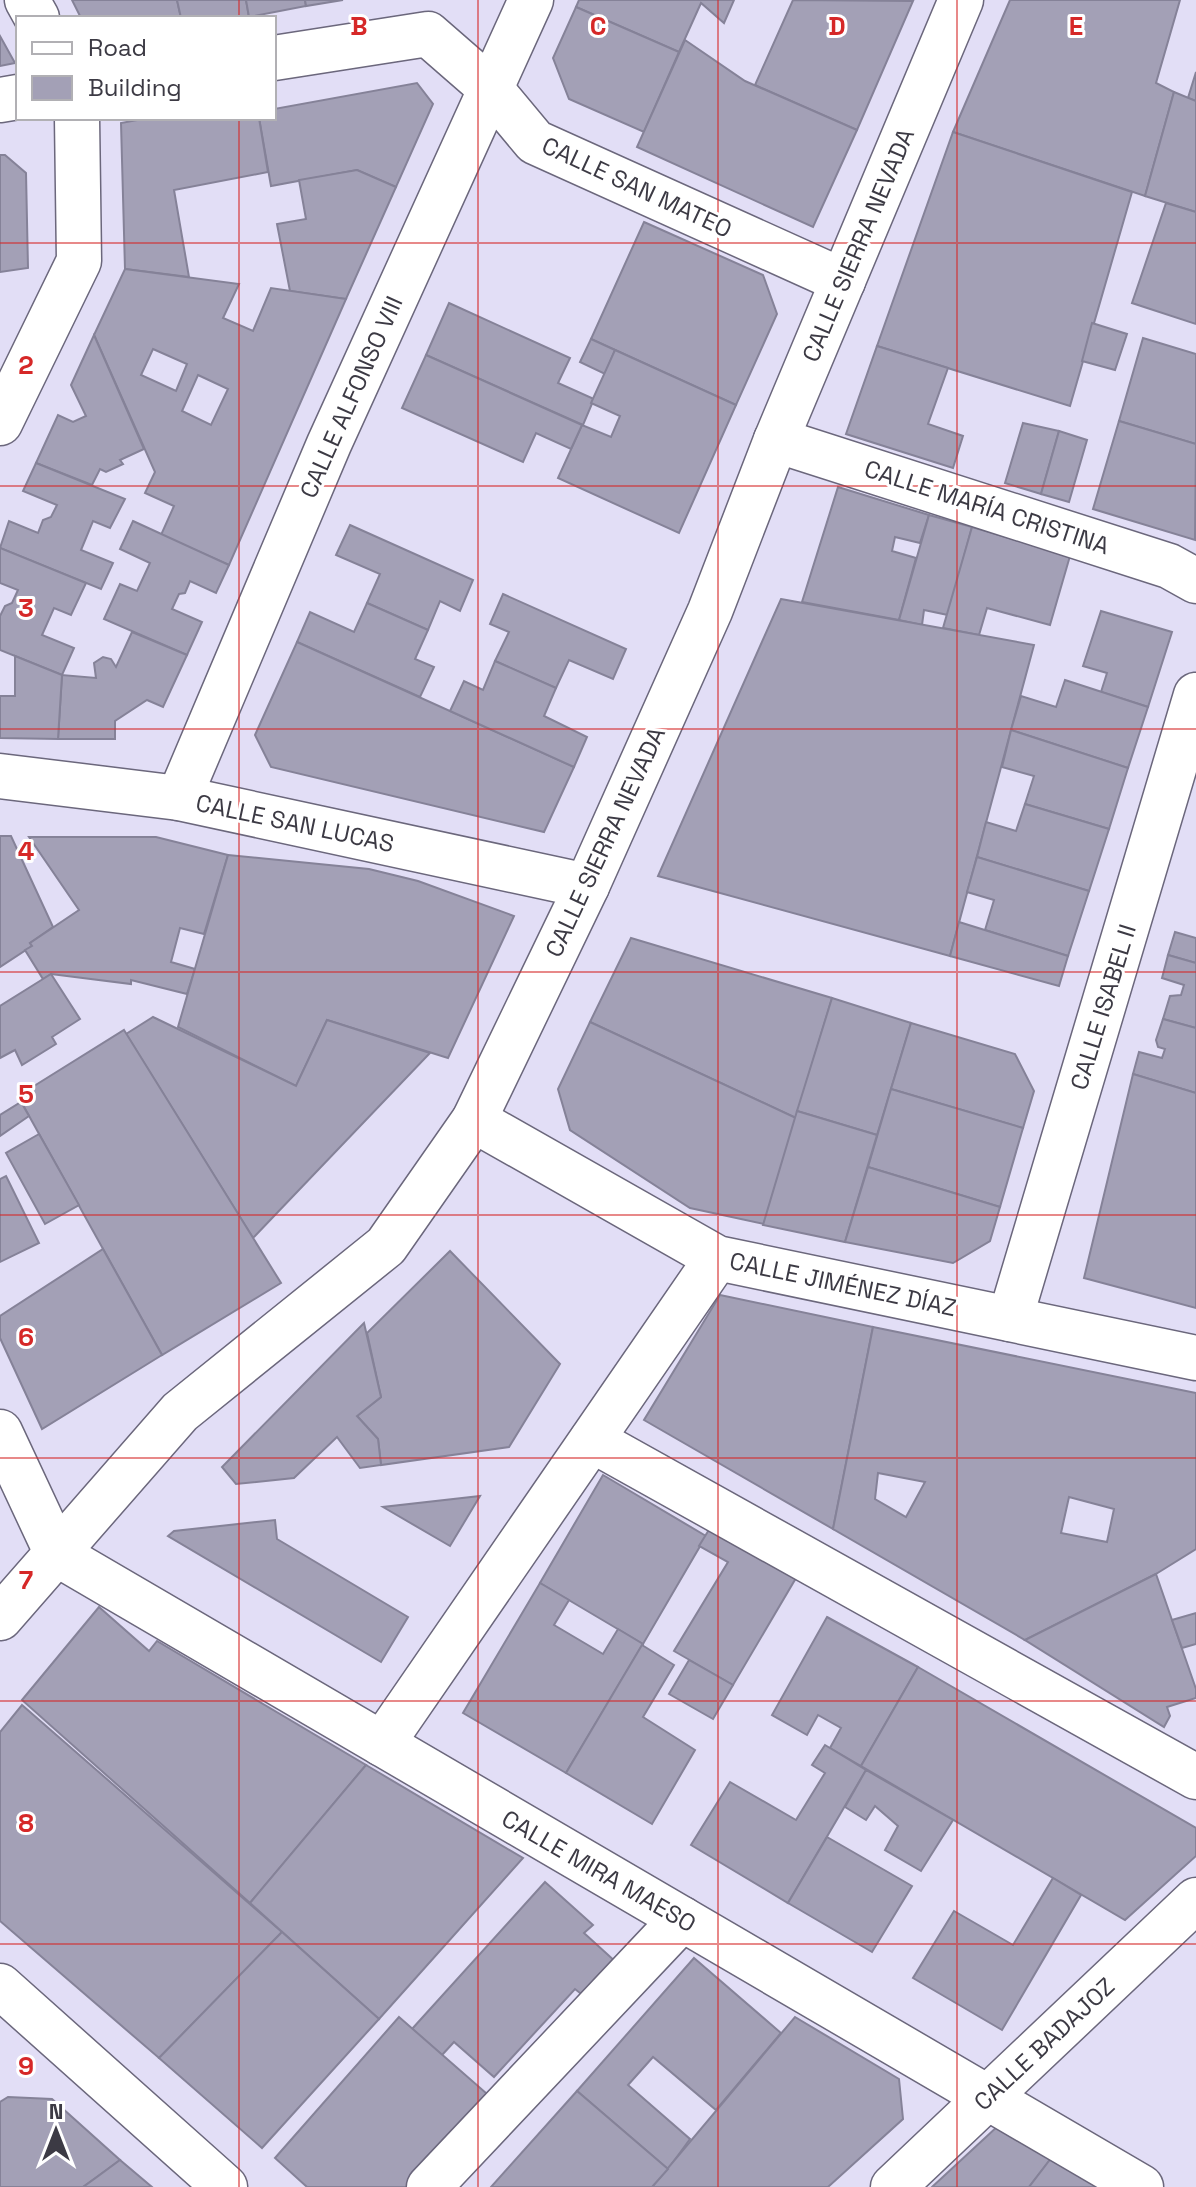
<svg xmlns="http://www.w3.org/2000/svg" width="1196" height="2187" font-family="'Space Grotesk',sans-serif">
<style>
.building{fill:#a3a0b6;stroke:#858298;stroke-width:2;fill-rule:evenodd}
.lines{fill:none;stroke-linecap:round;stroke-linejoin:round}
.minor-casing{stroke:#6b677c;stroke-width:47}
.minor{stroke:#fff;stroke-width:44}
.grid{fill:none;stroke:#d62828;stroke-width:2;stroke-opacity:0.55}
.labels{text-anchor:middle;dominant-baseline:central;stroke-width:6;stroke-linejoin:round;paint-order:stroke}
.street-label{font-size:24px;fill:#3c3a44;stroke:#fff}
.grid-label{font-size:26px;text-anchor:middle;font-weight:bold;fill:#d62828;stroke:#fff;stroke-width:6;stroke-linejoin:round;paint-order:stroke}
</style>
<rect width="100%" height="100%" fill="#e2def6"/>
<!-- building -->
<g class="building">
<polygon points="72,0 177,0 181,18 81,18"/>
<polygon points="177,0 246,0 249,17 181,18"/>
<polygon points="305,0 306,6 249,17 246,0"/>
<polygon points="305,0 343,0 306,6"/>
<polygon points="579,0 734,0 724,23 701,3 679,52 576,7"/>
<polygon points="793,0 913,1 857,130 755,85"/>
<polygon points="1010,0 1180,0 1156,83 1174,92 1145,196 953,132"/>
<polygon points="576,7 679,52 644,132 569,99 553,58"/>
<polygon points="0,36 15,63 0,66"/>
<polygon points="685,40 745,81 857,130 813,227 637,147"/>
<polygon points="1196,72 1196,101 1188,98"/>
<polygon points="417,83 433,104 396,187 357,170 271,186 259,118 274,118 274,109"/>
<polygon points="1174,92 1196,101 1196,212 1145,196"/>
<polygon points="148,118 259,118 268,172 174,190 189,277 125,269 121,123"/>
<polygon points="953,132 1132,192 1070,406 877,346"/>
<polygon points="0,155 5,155 26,173 28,268 0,272"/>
<polygon points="357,170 396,187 346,299 290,291 277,224 306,219 299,180"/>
<polygon points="1166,203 1196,212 1196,324 1132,303"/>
<polygon points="644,222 763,275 777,314 736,405 591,339"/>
<path d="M 125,269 L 239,284 L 223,318 L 253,331 L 271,288 L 346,299 L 229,565 L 161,535 L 174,506 L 145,493 L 155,472 L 94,335 ZM 153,349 L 187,364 L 176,391 L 141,375 ZM 198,375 L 228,389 L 211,425 L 182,411 Z"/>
<polygon points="449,303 570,358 558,383 594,399 583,425 426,355"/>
<polygon points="1092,323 1127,334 1115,370 1082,361"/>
<polygon points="94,335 144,449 120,460 123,464 106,472 100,469 92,485 36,463 58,415 73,422 86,416 71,385"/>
<polygon points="1143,338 1196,354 1196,444 1119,421"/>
<polygon points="591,339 615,350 605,374 580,362"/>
<polygon points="877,346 948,368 928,424 963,436 953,468 846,434"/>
<polygon points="615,350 736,405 679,533 558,478 582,425 611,437 620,416 591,403"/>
<polygon points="426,355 582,425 571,449 536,433 523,462 402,408"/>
<polygon points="1119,421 1196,444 1195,540 1093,509"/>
<polygon points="1023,423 1059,431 1041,494 1005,483"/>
<polygon points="1059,431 1087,440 1069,502 1041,494"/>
<polygon points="36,463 125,499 110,528 93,521 81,550 113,563 101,589 0,548 9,521 38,533 43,520 51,517 57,505 23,491"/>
<polygon points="838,487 929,515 920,543 895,537 892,551 916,558 899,620 802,602"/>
<polygon points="929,515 972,527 948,615 924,610 922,625 899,620"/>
<polygon points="133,521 229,565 216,593 190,581 185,593 179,594 172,609 202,622 187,655 104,619 120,584 137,591 150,563 120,549"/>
<polygon points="350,525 473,580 460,611 440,601 428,630 367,603 380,574 336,555"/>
<polygon points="972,527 1070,556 1050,625 987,608 979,635 943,628"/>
<polygon points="0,548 86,583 71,615 54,608 42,635 74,648 62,675 0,650 0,616 5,606 12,603 18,590 0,583"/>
<polygon points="503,594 626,649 613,679 569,660 556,688 495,661 509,632 490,624"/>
<polygon points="781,599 1034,645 950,956 658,876"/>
<polygon points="367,603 428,630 415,659 434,667 420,697 297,642 310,612 354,632"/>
<polygon points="1101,611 1172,632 1148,707 1101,692 1107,673 1083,666"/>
<polygon points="132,632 187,655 163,707 147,700 115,721 115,739 58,739 62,675 96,678 94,663 103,657 111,659 116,667"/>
<polygon points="297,642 574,767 544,832 271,767 255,735"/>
<polygon points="15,656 62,675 58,739 0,738 0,696 15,696"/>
<polygon points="495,661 556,688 544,716 587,737 574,767 450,711 464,681 483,690"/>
<polygon points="1065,680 1148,707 1128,768 1011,730 1021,696 1056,707"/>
<polygon points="1011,730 1128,768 1109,829 1025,804 1034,776 1002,767"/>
<polygon points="1025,804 1109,829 1089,891 977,857 986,822 1016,831"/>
<polygon points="0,836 11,836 53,927 30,943 32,946 0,967"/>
<polygon points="29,837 156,837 228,855 204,934 180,928 171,962 195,969 187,994 131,980 131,984 51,974 43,979 25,950 32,946 30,943 79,910"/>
<polygon points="228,855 369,869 418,881 514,916 448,1058 327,1020 296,1086 178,1027"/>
<polygon points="977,857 1089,891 1068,956 985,930 994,900 967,892"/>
<polygon points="959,922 1068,956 1059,986 950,956"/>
<polygon points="1175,932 1196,938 1196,963 1168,955"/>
<polygon points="631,938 832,998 796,1118 590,1022"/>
<polygon points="1168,955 1196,963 1196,1028 1163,1019 1170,996 1181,995 1184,985 1162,978"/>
<polygon points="51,974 80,1019 52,1037 56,1044 22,1065 15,1050 0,1058 0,1006"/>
<polygon points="832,998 911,1023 877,1135 797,1111"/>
<polygon points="153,1017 296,1086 327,1020 430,1053 253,1238 126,1034"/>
<polygon points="1163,1019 1196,1028 1196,1093 1133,1074 1139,1052 1162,1058 1165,1049 1158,1047 1156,1040"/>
<polygon points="590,1022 796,1118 764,1224 690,1208 570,1130 558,1089"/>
<polygon points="911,1023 1015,1054 1034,1091 1023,1128 891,1089"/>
<polygon points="124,1030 281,1283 162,1355 18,1096"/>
<polygon points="1133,1074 1196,1093 1196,1308 1084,1278"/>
<polygon points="891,1089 1023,1128 1000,1207 868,1167"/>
<polygon points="21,1102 29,1116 0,1136 0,1115"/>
<polygon points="797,1111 877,1135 845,1242 763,1225"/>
<polygon points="39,1134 79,1205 45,1224 6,1153"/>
<polygon points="868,1167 1000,1207 990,1241 953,1263 845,1242"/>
<polygon points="6,1176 39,1243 0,1262 0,1179"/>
<polygon points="103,1249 162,1355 42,1429 0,1338 0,1316"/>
<polygon points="450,1251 560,1364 509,1447 381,1465 378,1439 357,1416 381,1397 367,1333"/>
<polygon points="720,1295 873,1327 833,1529 644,1420"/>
<polygon points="364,1323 381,1397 357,1416 378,1439 381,1465 360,1468 337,1437 294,1478 236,1484 222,1467"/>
<path d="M 873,1327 L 1196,1393 L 1196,1549 L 1156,1574 L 1025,1640 L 833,1529 ZM 878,1473 L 925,1482 L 906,1517 L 875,1499 ZM 1069,1497 L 1114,1509 L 1107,1542 L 1061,1533 Z"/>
<polygon points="603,1475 706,1536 643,1644 540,1583"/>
<polygon points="480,1496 450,1546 383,1507"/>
<polygon points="275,1520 277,1539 408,1617 381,1662 168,1536 174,1531"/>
<polygon points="710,1528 796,1578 733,1685 674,1651 728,1562 699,1546"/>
<polygon points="1156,1574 1196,1689 1196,1698 1167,1707 1170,1716 1164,1727 1025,1640"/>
<polygon points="540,1583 569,1600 554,1625 603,1654 618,1629 643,1644 566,1773 463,1713"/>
<polygon points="99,1607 149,1651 157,1641 366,1765 250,1903 22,1700"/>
<polygon points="1196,1613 1196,1644 1182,1648 1172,1620"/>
<polygon points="827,1617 918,1667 861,1766 830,1748 841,1728 818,1715 807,1735 772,1715"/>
<polygon points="642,1645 674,1665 643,1717 695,1750 652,1824 566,1773"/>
<polygon points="689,1660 733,1685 713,1719 669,1694"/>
<polygon points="918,1667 1196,1828 1196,1856 1125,1920 861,1766"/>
<polygon points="22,1705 282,1932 159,2058 0,1921 0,1732"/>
<polygon points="825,1745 866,1770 788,1903 691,1845 730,1782 796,1820 825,1773 812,1765"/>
<polygon points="366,1765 523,1858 379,2019 250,1903"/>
<polygon points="866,1770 953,1820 921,1871 885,1850 898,1826 875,1806 866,1820 845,1807"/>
<polygon points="827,1837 912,1886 872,1952 788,1903"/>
<polygon points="1053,1878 1081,1895 1002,2030 913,1978 954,1911 1013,1945"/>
<polygon points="545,1882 593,1925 584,1933 617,1963 585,1997 575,1989 494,2077 454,2042 442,2055 412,2029"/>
<polygon points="282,1932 379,2019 262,2148 159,2058"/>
<polygon points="694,1958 781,2033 716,2110 653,2057 628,2085 690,2139 668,2169 577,2091"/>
<polygon points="399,2017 494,2100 416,2187 307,2187 275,2158"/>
<polygon points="795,2017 899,2079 903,2119 828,2187 652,2187"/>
<polygon points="577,2091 668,2169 652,2187 491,2187"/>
<polygon points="8,2097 52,2099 120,2160 83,2187 0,2187 0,2102"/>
<polygon points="999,2125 1052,2157 1029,2187 932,2187"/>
<polygon points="1052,2157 1100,2187 1029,2187"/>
<polygon points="120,2160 152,2187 83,2187 97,2177"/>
</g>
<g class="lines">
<defs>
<g id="minor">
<polyline points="27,0 37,18"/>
<polyline points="274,58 428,34 490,88 535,142 843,281"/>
<polyline points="0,100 18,97"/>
<polyline points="0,423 79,261 77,118"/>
<polyline points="776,440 1169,566 1196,581"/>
<polyline points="0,776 179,798 587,886"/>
<polyline points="179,798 329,444 531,0"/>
<polyline points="474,1120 717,1258 1196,1358"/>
<polyline points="1010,1319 1196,695"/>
<polyline points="0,1432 57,1554"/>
<polyline points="592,1440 1196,1777"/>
<polyline points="57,1554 1141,2187"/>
<polyline points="0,1618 180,1412 386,1246 474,1120 587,886 710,611 776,440 961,0"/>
<polyline points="382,1744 717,1258"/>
<polyline points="0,1986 225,2187"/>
<polyline points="429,2187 682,1919"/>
<polyline points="893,2187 1196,1900"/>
</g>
</defs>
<!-- minor casing -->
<use href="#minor" class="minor-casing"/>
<!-- minor -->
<use href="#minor" class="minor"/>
</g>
<!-- grid -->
<path class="grid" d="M 239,0 L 239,18M 478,0 L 478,2187M 718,0 L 718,2187M 957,0 L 957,2187M 239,118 L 239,2187M 0,243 L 1196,243M 0,486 L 1196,486M 0,729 L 1196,729M 0,972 L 1196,972M 0,1215 L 1196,1215M 0,1458 L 1196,1458M 0,1701 L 1196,1701M 0,1944 L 1196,1944"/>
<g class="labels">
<!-- street labels -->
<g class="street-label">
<text transform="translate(637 187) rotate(25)">CALLE SAN MATEO</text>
<text transform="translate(858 245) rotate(-67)">CALLE SIERRA NEVADA</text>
<text transform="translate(351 397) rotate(-66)">CALLE ALFONSO VIII</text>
<text transform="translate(987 507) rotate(18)">CALLE MARÍA CRISTINA</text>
<text transform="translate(295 823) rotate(12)">CALLE SAN LUCAS</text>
<text transform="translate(605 842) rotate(-65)">CALLE SIERRA NEVADA</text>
<text transform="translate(1103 1007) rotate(-73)">CALLE ISABEL II</text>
<text transform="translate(843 1284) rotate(12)">CALLE JIMÉNEZ DÍAZ</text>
<text transform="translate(599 1871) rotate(30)">CALLE MIRA MAESO</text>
<text transform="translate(1044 2044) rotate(-43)">CALLE BADAJOZ</text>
</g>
</g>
<g class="grid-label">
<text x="359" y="35">B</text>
<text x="598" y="35">C</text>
<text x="837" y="35">D</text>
<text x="1076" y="35">E</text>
<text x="26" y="374">2</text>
<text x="26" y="617">3</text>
<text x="26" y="860">4</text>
<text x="26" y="1103">5</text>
<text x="26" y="1346">6</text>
<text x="26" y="1589">7</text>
<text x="26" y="1832">8</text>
<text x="26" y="2075">9</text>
</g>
<!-- legend -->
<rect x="16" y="16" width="260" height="104" fill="#ffffff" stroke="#b1b0b4" stroke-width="2"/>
<rect x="32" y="42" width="40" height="12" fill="#ffffff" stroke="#b1b0b4" stroke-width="2"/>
<text x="88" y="56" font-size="24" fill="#3c3a44">Road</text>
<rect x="32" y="76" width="40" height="24" fill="#a3a0b6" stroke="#b1b0b4" stroke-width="2"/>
<text x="88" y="96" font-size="24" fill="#3c3a44">Building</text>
<!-- north arrow -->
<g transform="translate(56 2131)" stroke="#ffffff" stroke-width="6" paint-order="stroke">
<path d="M0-6L14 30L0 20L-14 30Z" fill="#3c3a44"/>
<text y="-12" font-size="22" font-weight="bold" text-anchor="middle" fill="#3c3a44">N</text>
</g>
</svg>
